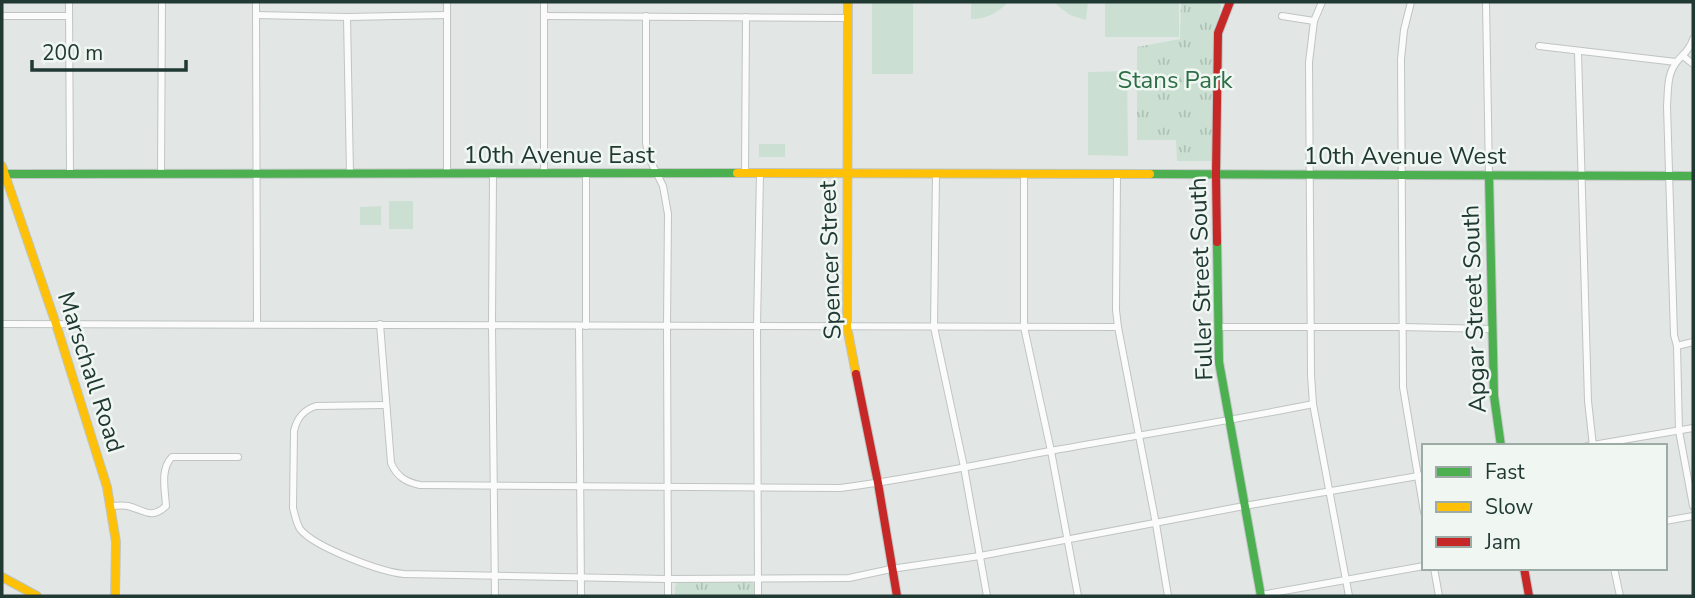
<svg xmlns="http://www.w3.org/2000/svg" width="1695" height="598" font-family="'Nunito Sans',sans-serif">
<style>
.park{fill:url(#park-tufts)}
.garden{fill:#cbe0d2}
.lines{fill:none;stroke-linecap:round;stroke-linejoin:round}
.street-casing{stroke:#bfc4c2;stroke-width:8}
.fast-casing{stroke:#bec5c2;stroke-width:10}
.slow-casing{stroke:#bec5c2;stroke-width:10}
.jam-casing{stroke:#bec5c2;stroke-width:10}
.street{stroke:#fbfbfb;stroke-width:6}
.fast{stroke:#4caf50;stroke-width:8}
.slow{stroke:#ffc107;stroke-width:8}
.jam{stroke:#c62828;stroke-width:8}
.labels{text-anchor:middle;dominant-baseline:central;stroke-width:5;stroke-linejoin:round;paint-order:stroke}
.park-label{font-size:24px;fill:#2d6e46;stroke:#f0f7f3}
.street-label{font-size:24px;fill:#213933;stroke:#f0f7f3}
</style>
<defs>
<pattern id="park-tufts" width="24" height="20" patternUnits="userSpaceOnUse" patternTransform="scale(1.75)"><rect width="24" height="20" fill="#cbe0d2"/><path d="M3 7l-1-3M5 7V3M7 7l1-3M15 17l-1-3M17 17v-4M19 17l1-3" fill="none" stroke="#aec1b5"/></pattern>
</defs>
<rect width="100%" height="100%" fill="#e2e7e5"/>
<!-- park -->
<g class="park">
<polygon points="1181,2 1218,2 1221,5 1214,38 1213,161 1177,161 1176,140 1137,140 1137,47 1180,39"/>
<polygon points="381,206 381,225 360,225 360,207"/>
<polygon points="750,581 754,584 755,596 675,596 675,587 677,582"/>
</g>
<!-- garden -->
<g class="garden">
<rect x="872" y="2" width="41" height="72"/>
<path d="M 971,2 L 1008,2 C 998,13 986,19 971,19 Z"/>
<polygon points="1053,2 1088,2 1086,20 1070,15"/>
<rect x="1105" y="2" width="74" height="35"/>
<polygon points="1127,71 1128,156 1088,155 1088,72"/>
<rect x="759" y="144" width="26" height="13"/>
<polygon points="413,201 413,229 389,229 389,201"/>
</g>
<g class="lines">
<defs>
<g id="street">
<polyline points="69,2 70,174"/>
<polyline points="256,2 257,324"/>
<polyline points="544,2 544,174"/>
<polyline points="1322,2 1314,21 1309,62 1311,375 1313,404 1349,596"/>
<polyline points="1411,2 1404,30 1401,59 1403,387 1424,512"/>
<polyline points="1486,2 1489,176"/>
<polyline points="256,15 347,17 447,15"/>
<polyline points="2,16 69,16"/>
<polyline points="544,16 848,18"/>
<polyline points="646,16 646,143 649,158 663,186 668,214 667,326 668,596"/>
<polyline points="1282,16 1314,21"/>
<polyline points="347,17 350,174"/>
<path d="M 1693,39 C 1689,53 1680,55 1674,66 C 1667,77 1668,93 1667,106 L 1674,335 L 1677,346 L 1679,431 L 1693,506"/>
<polyline points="1539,46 1676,62"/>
<polyline points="1578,52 1588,401 1593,446"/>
<polyline points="1683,56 1693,64"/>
<polyline points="161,174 162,2"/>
<polyline points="447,174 447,2"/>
<polyline points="493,174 492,326 495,596"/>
<polyline points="745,174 746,17"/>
<polyline points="936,174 934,327 964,467 987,596"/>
<polyline points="1024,174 1024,327 1051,451 1078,596"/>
<polyline points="1117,175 1116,310 1118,327 1156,524 1168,596"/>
<polyline points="2,324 1118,327"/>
<path d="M 380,324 L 391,463 C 397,477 406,482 420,485 L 840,488 C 911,479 980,464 1050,451 C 1138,435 1225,422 1313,404"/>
<polyline points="579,326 581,596"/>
<polyline points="586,326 586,173"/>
<polyline points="1218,327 1402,327 1492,329"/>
<polyline points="1677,346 1693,342"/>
<path d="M 385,405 L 316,406 C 303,410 297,418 294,431 L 293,508 C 295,515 296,522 300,529 C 314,547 381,572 404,574 L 667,579 L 849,578 L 891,569 L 980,556 L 1244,506 L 1424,475"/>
<polyline points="1587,446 1693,428"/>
<path d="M 111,506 C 116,506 123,505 128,506 C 144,510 151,520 166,506 C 165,489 160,469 172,457 L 238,457"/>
<polyline points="1665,521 1693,516"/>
<polyline points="1434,568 1439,596"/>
<polyline points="1614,568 1620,596"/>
<polyline points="1261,595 1424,566"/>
<polyline points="758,596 757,326 760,174"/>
</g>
<g id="fast">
<polyline points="5,174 737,173"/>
<polyline points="1150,174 1693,176"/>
<polyline points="1489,176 1494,396 1501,446"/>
<polyline points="1217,242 1219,362 1261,596"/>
</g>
<g id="slow">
<polyline points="848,2 847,327 856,374"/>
<polyline points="2,166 56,324 107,487 116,542 115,596"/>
<polyline points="737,173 1150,174"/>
<polyline points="2,577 37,596"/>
</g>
<g id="jam">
<polyline points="1217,242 1216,174 1218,33 1230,2"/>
<polyline points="856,374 878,483 897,596"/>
<polyline points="1524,568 1529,596"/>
</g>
</defs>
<!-- street casing -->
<use href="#street" class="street-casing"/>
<!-- fast casing -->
<use href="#fast" class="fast-casing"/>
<!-- slow casing -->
<use href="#slow" class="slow-casing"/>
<!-- jam casing -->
<use href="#jam" class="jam-casing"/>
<!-- street -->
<use href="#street" class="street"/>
<!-- fast -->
<use href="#fast" class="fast"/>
<!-- slow -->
<use href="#slow" class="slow"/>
<!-- jam -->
<use href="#jam" class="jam"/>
</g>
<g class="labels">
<!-- park labels -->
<g class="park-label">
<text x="1175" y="80">Stans Park</text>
</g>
<!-- street labels -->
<g class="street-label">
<text x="559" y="155">10th Avenue East</text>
<text x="1405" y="156">10th Avenue West</text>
<text transform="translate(830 260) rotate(-92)">Spencer Street</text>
<text transform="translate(1201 279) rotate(-92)">Fuller Street South</text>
<text transform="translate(1474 309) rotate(-92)">Apgar Street South</text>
<text transform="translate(91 372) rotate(72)">Marschall Road</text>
</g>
</g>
<!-- border -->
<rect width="1695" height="598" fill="none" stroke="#213933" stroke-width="7"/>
<!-- legend -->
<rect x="1422" y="444" width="245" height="126" fill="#f0f7f3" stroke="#9daba6" stroke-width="2"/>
<rect x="1436" y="467" width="35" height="10" fill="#4caf50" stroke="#9daba6" stroke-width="2"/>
<text x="1485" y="479" font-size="21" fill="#213933">Fast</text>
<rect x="1436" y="502" width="35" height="10" fill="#ffc107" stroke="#9daba6" stroke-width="2"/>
<text x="1485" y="514" font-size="21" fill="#213933">Slow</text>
<rect x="1436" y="537" width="35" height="10" fill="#c62828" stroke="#9daba6" stroke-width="2"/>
<text x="1485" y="549" font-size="21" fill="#213933">Jam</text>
<!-- scale -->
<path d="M32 60v10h154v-10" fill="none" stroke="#213933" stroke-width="3.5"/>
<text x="42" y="60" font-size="21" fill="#213933" stroke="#f0f7f3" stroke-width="5" paint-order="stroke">200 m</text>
</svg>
